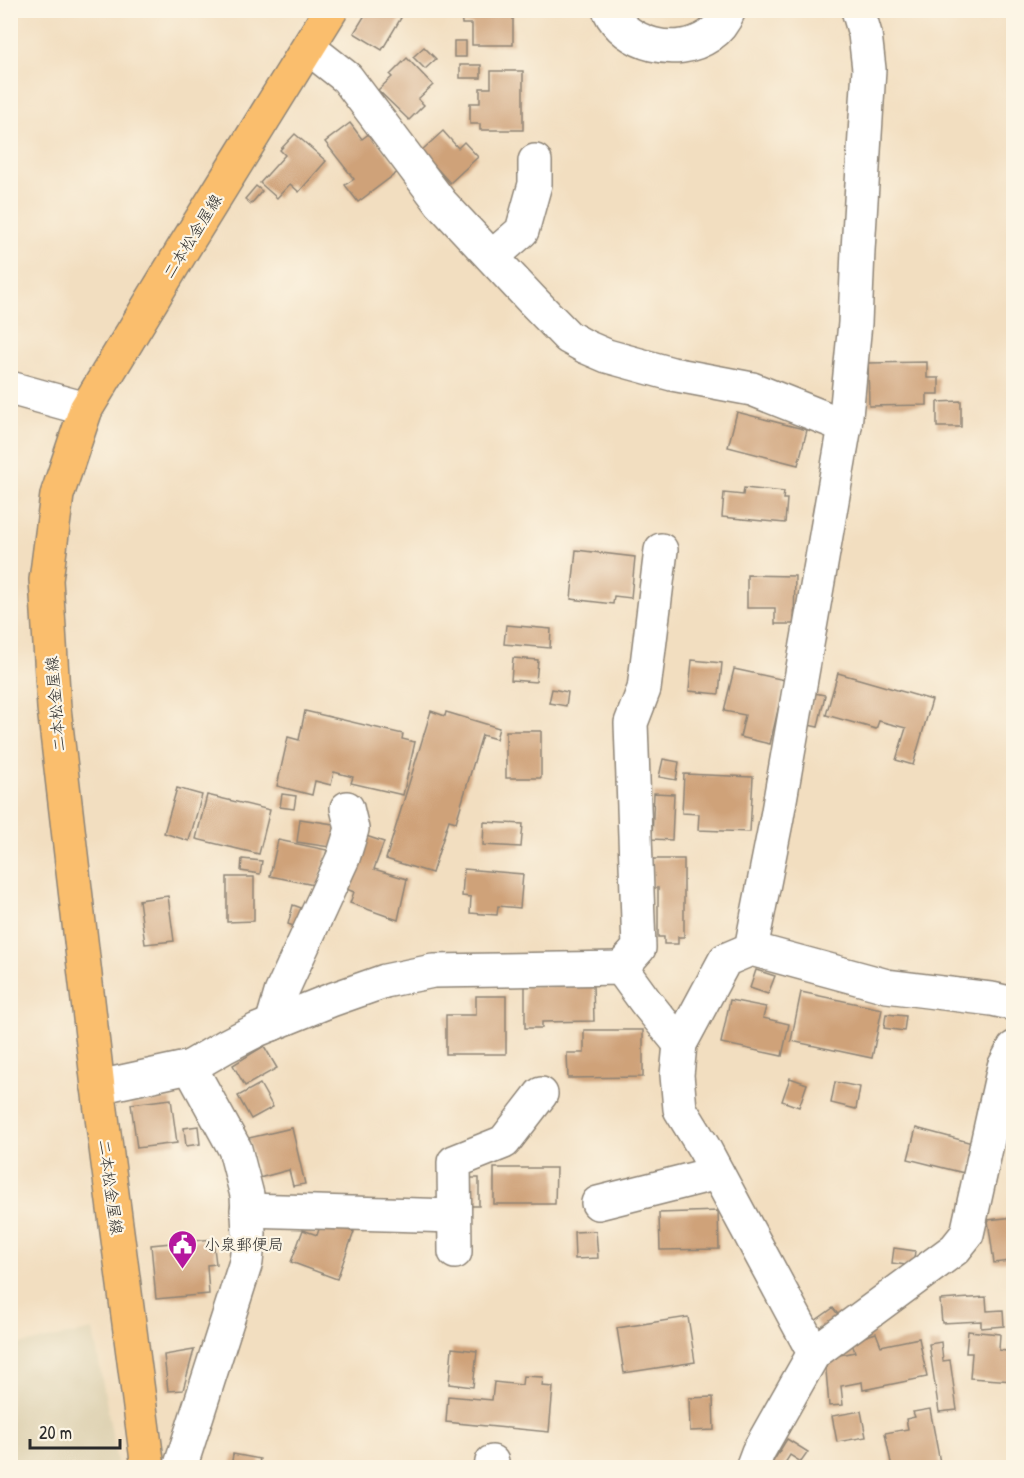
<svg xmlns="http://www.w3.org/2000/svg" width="1024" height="1478" font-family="'Patrick Hand','Klee One',sans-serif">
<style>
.built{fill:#dfd3b4}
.building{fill:#cfa279}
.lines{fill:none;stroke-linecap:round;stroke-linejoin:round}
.minor-casing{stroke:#8e8476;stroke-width:36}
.major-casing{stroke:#8e8476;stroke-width:36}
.minor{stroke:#fff;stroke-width:33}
.major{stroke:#fabe6d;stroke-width:33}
.labels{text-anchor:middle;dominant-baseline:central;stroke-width:4.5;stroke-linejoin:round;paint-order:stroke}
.street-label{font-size:16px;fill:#2b2b2b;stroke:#fcf5e5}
.poi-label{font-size:16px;fill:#2b2b2b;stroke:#fcf5e5;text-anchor:start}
</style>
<rect width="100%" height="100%" fill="#fcf5e5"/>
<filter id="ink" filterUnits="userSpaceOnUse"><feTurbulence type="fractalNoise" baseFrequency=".0167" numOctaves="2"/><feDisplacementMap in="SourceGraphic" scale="12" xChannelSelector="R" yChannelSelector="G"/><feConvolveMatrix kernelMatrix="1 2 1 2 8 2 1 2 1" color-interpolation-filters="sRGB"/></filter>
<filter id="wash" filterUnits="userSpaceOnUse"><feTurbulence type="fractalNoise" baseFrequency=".008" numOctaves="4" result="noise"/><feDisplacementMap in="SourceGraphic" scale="24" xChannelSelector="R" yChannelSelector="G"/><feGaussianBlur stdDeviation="1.35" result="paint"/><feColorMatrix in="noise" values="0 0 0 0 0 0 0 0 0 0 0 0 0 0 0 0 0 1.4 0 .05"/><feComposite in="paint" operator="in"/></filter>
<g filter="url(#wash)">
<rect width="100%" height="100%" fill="#f2dec0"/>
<!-- built -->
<polygon class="built" points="93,1330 118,1467 14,1467 10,1445 11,1346"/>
<g id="blocks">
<!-- building -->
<g class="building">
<polygon points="368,10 389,10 401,18 382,50 354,33"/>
<polygon points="461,10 513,10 513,45 472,45 472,24 462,24"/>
<rect x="454" y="41" width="12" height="16"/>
<polygon points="424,47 436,59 425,69 413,57"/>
<polygon points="407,58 433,85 418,99 424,105 409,120 378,90 392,77 390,75"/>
<rect x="460" y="65" width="21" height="13"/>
<polygon points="491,71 523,71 523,130 480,130 480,124 470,124 470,103 480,103 480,88 491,88"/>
<polygon points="350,123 362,139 370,133 399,171 358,202 345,185 354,179 325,142"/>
<polygon points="443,131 458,148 464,142 478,157 450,183 421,151"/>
<polygon points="295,134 326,161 299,192 290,184 277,198 260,183 285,155 280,150"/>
<polygon points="256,186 262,191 251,204 245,199"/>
<polygon points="927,362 927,378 939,378 939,394 927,394 927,405 869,406 868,363"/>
<polygon points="961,401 961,427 937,427 937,402"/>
<polygon points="737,412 807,430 798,465 728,447"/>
<polygon points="744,488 784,492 783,499 787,499 785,523 722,517 724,493 743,495"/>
<polygon points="576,550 635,557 631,598 614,596 613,604 571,599"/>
<polygon points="747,575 795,576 794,624 775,624 775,608 747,608"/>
<polygon points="506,625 551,629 550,648 504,644"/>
<polygon points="513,658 538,660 536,682 511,680"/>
<polygon points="692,660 722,663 719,694 689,691"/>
<polygon points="734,669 785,680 770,744 740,737 745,715 724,711"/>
<polygon points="838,673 932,700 913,765 896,760 906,728 879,721 876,729 826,715"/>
<polygon points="552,689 568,692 566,706 549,703"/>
<polygon points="814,693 825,695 818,727 808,725"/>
<polygon points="305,711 403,734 402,739 415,742 403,795 351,783 353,777 334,772 331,785 315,781 312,795 277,786 288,737 299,740"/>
<polygon points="431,711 445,716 446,712 499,728 496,739 482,735 456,822 449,820 432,873 386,859"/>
<rect x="506" y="731" width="35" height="47"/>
<polygon points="663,759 679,762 676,780 659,777"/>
<polygon points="684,774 753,777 750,832 698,830 699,814 682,813"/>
<polygon points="177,788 202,795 189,841 164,833"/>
<polygon points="654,793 674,794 672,840 652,839"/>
<polygon points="282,794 296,796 294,809 280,807"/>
<polygon points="207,795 270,810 259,854 196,839"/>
<polygon points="300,819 340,825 336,848 297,842"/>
<polygon points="484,822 523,824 521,847 483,845"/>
<polygon points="363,835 384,842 374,869 407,879 398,920 350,903 354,892 344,888"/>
<polygon points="278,840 327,850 319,886 270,876"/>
<polygon points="242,859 262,861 260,874 241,871"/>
<polygon points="652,859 684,859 684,937 678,937 678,944 664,944 664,937 658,937 658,888 652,888"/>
<polygon points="464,869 523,874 520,908 498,906 497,915 470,913 471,897 462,896"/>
<polygon points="227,877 254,877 254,921 227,922"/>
<polygon points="168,896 174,941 145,944 139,900"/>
<polygon points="293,905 304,909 298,928 288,924"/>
<polygon points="756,970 775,976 768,994 750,988"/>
<polygon points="593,985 594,1021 542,1022 542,1028 525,1028 525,986"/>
<polygon points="801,992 882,1009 872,1058 791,1041"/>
<polygon points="476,996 506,996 506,1054 446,1054 446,1015 476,1015"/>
<polygon points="730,1000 766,1007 763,1018 789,1024 782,1056 721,1043"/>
<polygon points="886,1014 906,1016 904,1031 884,1028"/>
<polygon points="584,1030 643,1030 643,1077 568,1078 567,1053 584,1053"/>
<polygon points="264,1046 277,1068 245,1086 233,1065"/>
<polygon points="790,1078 807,1084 799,1107 782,1101"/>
<polygon points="835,1082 860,1087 856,1109 831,1103"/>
<polygon points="260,1084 273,1107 251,1119 238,1096"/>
<polygon points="171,1099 177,1143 137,1148 131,1104"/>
<polygon points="198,1126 200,1144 186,1146 184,1128"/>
<polygon points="292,1128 305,1184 293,1186 289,1170 259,1178 249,1138"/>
<polygon points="916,1128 976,1144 968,1174 908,1159"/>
<polygon points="494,1168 556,1168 555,1204 494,1204"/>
<rect x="470" y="1178" width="9" height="28"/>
<polygon points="718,1211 719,1249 660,1250 659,1213"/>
<polygon points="1014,1217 1014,1265 1010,1265 1009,1261 994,1263 988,1220"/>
<polygon points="322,1221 354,1232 337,1279 291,1262 303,1230 317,1235"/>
<polygon points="596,1231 598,1258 575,1259 574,1232"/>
<polygon points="213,1239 216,1264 207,1265 209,1294 156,1299 151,1245"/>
<polygon points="894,1248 915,1251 913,1266 892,1263"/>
<polygon points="986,1297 987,1311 1003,1310 1004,1326 981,1328 981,1321 942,1323 940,1300"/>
<polygon points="833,1308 844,1322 825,1335 815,1321"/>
<polygon points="688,1317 695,1362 624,1373 617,1328"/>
<polygon points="968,1331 1000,1334 999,1350 1014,1352 1014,1381 970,1378 972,1353 966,1353"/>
<polygon points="876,1333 881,1346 919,1338 927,1377 863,1390 862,1382 841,1386 843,1405 829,1406 825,1358 855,1352 851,1341"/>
<polygon points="941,1342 943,1361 950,1360 957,1410 939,1412 929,1344"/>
<polygon points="452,1348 477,1351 473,1387 449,1384"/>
<polygon points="194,1350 183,1390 168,1391 164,1355"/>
<polygon points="523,1376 543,1377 542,1386 553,1387 549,1432 446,1422 448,1396 492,1400 494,1382 522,1385"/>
<polygon points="713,1397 714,1430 690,1431 689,1398"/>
<polygon points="930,1409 941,1468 892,1468 885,1433 908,1429 906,1419 915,1417 913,1412"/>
<polygon points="861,1411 866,1437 837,1442 832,1416"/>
<polygon points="787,1439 808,1452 801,1462 790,1455 782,1468 769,1468"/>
<polygon points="233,1454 260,1459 258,1468 231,1468"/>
</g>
</g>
</g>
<g filter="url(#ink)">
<use href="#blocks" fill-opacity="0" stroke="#8e8476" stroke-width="1.5"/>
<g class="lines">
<defs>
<g id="minor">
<path d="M 609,10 C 625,45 677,58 709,36 C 718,30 725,20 729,10"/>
<polyline points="309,48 347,78 441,203 531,299 568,337 586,347 607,356 672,374 752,389 845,426"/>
<polyline points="492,257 522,231 535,184 535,161"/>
<polyline points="10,388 86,409"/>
<polyline points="751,949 887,986 992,999 1014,1004"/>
<polyline points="621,968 639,948 631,723 644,689 661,550"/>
<polyline points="272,1024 281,993 343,858 352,829 347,808"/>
<polyline points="98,1087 190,1067 226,1046 257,1030 331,1000 385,981 433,971 621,968 645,1001 680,1044"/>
<polyline points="598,1203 717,1173"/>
<polyline points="247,1210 454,1216"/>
<polyline points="455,1252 454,1162 504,1142 541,1094"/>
<polyline points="814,1353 955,1249 967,1234 1004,1067 1014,1048"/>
<polyline points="180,1468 246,1262 249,1233 247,1195 235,1149 190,1067"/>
<polyline points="491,1468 492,1462"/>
<polyline points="752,1468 758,1452 814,1353 704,1148 680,1109 677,1075 680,1044 725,960 751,949 777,817 845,426 855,323 858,250 869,69 865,34 858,10"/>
</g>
<polyline id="major" points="148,1468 98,1087 54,708 46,580 57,495 86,409 183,249 331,10"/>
</defs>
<!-- minor casing -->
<use href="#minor" class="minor-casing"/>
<!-- major casing -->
<use href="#major" class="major-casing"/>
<!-- minor -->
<use href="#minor" class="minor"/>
<!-- major -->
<use href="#major" class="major"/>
</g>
</g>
<!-- icons -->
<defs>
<symbol id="civic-pin" viewBox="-11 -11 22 30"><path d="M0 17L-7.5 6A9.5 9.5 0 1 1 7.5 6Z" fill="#b5179e" stroke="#fcf5e5"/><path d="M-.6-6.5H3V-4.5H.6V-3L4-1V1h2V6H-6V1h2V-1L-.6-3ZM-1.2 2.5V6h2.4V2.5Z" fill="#fff"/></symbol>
</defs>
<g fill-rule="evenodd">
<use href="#civic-pin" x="166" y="1228" width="33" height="45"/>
</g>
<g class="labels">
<!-- street labels -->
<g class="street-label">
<text transform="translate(192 236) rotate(-58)">二本松金屋線</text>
<text transform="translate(55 704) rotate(-95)">二本松金屋線</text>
<text transform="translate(111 1187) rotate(82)">二本松金屋線</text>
</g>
<!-- poi labels -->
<g class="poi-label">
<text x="204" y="1244">小泉郵便局</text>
</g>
</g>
<!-- margin -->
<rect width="1024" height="1478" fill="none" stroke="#fcf5e5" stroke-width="36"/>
<!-- scale -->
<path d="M30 1439v9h90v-9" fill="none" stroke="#2b2b2b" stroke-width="3"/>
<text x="39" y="1439" font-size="18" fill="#2b2b2b" stroke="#fcf5e5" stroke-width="4.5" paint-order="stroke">20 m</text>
</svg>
